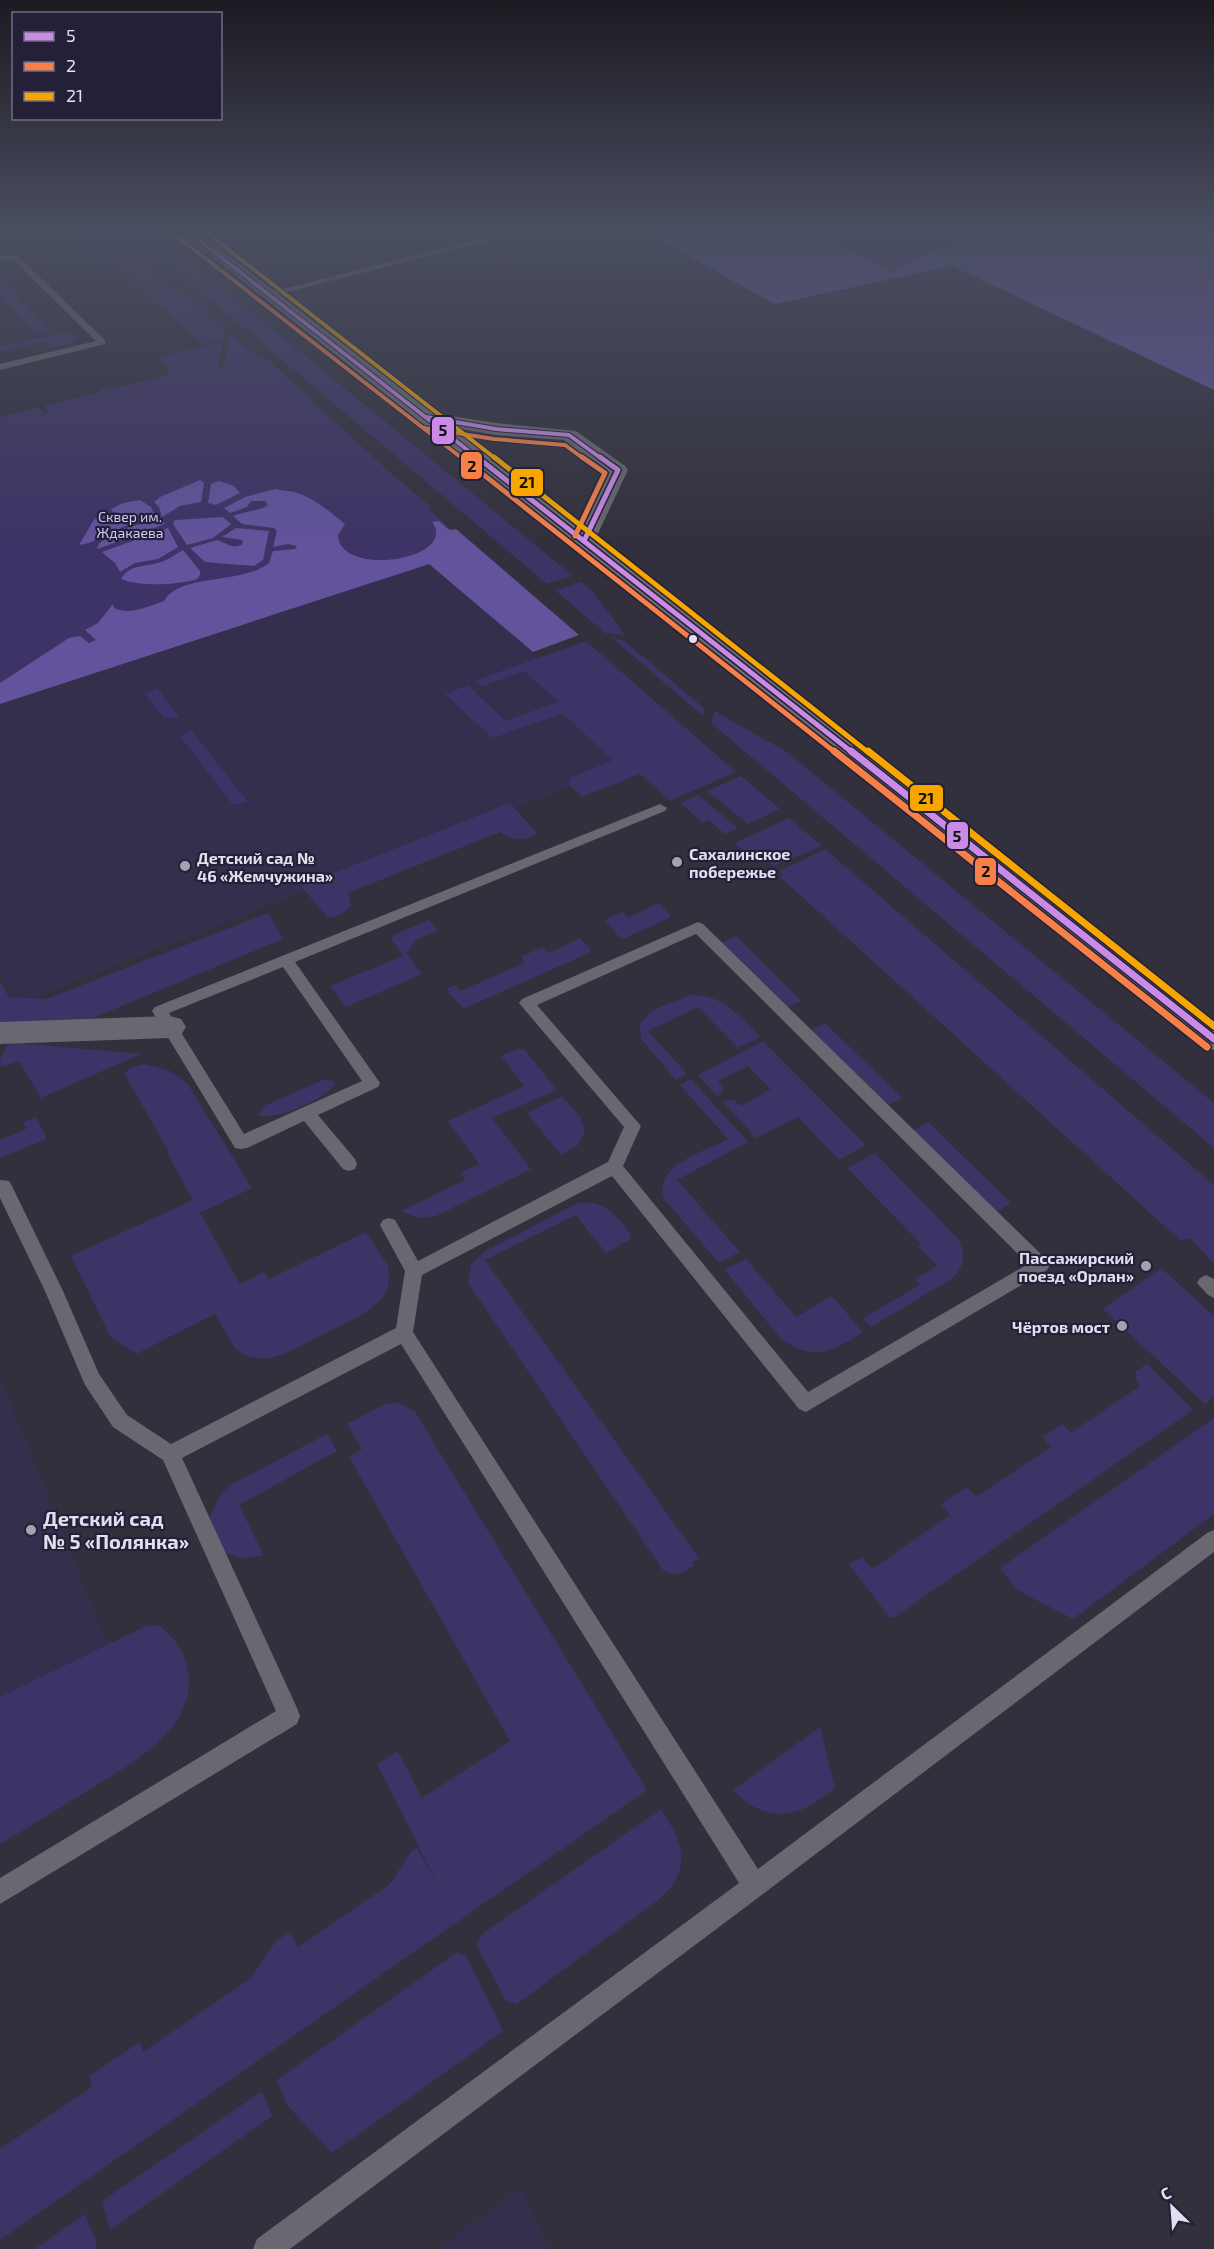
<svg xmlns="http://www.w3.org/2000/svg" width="1214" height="2249" font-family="'Exo 2',sans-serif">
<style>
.built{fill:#342f4c}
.green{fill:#3e3366}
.forest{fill:#62539c}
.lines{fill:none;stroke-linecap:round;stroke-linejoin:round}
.lane{fill:#69676f;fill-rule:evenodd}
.street{fill:#69676f;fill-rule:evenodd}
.secondary{fill:#6c6b73;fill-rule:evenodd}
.bus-1-far2-casing{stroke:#242038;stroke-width:6}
.bus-1-far1-casing{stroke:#242038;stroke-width:8}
.bus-1-casing{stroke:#242038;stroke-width:10}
.bus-2-far2-casing{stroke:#242038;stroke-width:6}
.bus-2-far1-casing{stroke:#242038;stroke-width:8}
.bus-2-casing{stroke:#242038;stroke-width:10}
.bus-3-far2-casing{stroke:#242038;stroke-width:6}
.bus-3-far1-casing{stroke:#242038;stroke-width:8}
.bus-3-casing{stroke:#242038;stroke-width:10}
.bus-1-far2{stroke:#ca8be6;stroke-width:4}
.bus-1-far1{stroke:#ca8be6;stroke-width:5}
.bus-1{stroke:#ca8be6;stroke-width:7}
.bus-2-far2{stroke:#f78048;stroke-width:4}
.bus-2-far1{stroke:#f78048;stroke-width:5}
.bus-2{stroke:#f78048;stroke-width:7}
.bus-3-far2{stroke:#f7a600;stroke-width:4}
.bus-3-far1{stroke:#f7a600;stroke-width:5}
.bus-3{stroke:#f7a600;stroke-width:7}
.bus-dot{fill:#e1dfef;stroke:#242038;stroke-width:2}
.poi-dot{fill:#a4a2b0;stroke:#242038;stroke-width:2}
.labels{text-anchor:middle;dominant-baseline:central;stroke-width:4.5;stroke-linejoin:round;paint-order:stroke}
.far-park-label{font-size:14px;fill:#d0caf7;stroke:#242038}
.poi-label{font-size:16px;font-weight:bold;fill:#e1dfef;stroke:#242038;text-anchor:start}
.near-poi-label{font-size:20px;font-weight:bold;fill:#e1dfef;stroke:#242038;text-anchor:start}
.line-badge{stroke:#242038;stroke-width:2}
.pale-badge-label{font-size:16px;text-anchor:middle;font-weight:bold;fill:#111}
</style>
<rect width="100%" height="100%" fill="#32303c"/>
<!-- built -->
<g class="built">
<polygon points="435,563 650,756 15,1005 0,976 0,700"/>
<polygon points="0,1377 124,1683 0,1754"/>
<polygon points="521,2188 549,2249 437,2249"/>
</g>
<!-- green -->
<g class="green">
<polygon points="108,229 168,281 167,284 173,290 180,291 225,330 223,339 202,344 74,230"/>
<polygon points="127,229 151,229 573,576 547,584"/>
<polygon points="811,229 1013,229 1016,231 937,250 891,272"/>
<polygon points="0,279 50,331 68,328 36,335 0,297"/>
<polygon points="71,331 77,338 73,342 50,348 42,342 0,351 0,347"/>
<polygon points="230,334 258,358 264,356 383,466 431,507 428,508 474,551 0,700 0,417 38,407 44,414 49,412 44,406 100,392 99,390 111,387 113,389 164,376 170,372 157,357 223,342 218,368 224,367"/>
<polygon points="581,582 592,591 625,635 605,633 555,590"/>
<polygon points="612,638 623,640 705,709 703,716"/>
<polygon points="586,641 736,772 670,801 640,774 582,797 569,785 570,778 613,760 563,714 492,738 445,694 468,685 505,721 558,702 525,671 482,686 476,680"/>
<polygon points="157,688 179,717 165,719 145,694"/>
<polygon points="715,711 787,752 1214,1103 1214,1148 711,723"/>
<polygon points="191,730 248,802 233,805 180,736"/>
<polygon points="741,776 780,809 748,824 707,791"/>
<polygon points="698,795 738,828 725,834 709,820 703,823 680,803"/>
<path d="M 510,803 L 537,833 C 526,842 511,841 500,832 L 348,893 L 351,905 C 345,914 338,916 328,918 L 301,886 Z"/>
<polygon points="789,818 822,846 773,866 760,854 751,858 735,843"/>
<polygon points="825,849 1214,1185 1214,1264 1190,1238 1181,1241 779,876 783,874 779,871"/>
<polygon points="659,903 670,915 669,918 625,938 619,937 605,920 622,912 628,918"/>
<polygon points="268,913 283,938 280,940 86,1021 0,1023 0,981 9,997 46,999"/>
<polygon points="429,920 438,930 415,941 407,954 422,974 346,1007 330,986 403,956 391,939 394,935"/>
<polygon points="736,936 801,1001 785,1008 720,944"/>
<polygon points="580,938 591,949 589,953 463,1009 446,989 455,985 460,991 525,963 521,957 542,947 548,953"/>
<path d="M 690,995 C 722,993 739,1016 760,1037 L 738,1048 L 698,1007 L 648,1031 L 687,1074 L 676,1080 L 641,1039 L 640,1024 L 651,1011 Z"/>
<polygon points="825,1023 902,1098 886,1107 808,1031"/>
<polygon points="763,1041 866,1145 839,1160 798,1117 756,1138 722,1101 734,1100 741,1106 771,1089 748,1066 718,1081 724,1088 722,1093 717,1096 698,1075"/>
<polygon points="9,1042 141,1054 41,1098 19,1061 1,1067 0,1060"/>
<polygon points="517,1049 524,1049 557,1090 492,1118 531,1169 436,1216 418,1218 401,1211 465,1180 461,1172 479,1164 448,1121 524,1086 501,1056"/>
<polygon points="145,1064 170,1071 187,1083 252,1188 200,1213 240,1284 264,1272 269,1279 366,1232 388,1266 389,1278 388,1289 382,1299 365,1313 285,1354 265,1359 247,1356 235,1349 215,1314 136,1354 110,1336 71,1256 193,1200 168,1155 169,1152 124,1073 133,1067"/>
<path d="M 325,1079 L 336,1083 C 321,1102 281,1118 258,1116 L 264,1106 Z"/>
<path d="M 691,1079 L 748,1142 L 677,1180 L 740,1252 L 719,1263 L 665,1200 C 651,1165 705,1152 728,1139 L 680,1085 Z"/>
<polygon points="562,1096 581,1118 585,1132 578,1145 561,1155 527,1113"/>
<polygon points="36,1117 47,1139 0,1158 0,1140 26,1129 23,1122"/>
<polygon points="928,1122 1011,1203 991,1216 911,1132"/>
<path d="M 875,1153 L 958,1239 C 966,1253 964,1267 953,1278 L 871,1327 L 863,1318 L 920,1285 L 915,1279 L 937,1266 L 918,1246 L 921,1244 L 847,1168 Z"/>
<path d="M 578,1203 C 605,1200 615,1215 631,1234 L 629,1240 L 606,1253 L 576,1215 L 485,1260 L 699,1558 L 692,1563 L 694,1566 C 682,1573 675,1578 663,1570 L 468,1283 L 471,1265 L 485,1251 Z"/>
<path d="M 746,1259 L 796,1317 L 832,1296 L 863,1332 C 832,1352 814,1362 781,1339 L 725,1270 Z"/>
<polygon points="1161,1268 1214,1316 1214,1397 1205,1404 1103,1309"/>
<polygon points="1147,1364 1193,1410 895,1617 889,1617 849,1564 862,1557 872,1569 950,1515 941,1504 967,1487 976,1497 1051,1447 1042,1437 1062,1424 1071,1433 1140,1386 1135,1379 1136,1371"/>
<polygon points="400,1403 415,1412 647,1790 0,2240 0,2149 92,2087 89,2076 140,2042 143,2052 251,1978 276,1941 290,1932 298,1947 390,1884 412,1850 417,1848 439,1887 377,1764 398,1751 422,1798 510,1741 349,1457 362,1449 347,1424 385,1404"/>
<polygon points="1214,1418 1214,1514 1073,1619 1017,1590 1000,1568"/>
<polygon points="327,1434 337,1451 239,1505 264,1556 240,1558 225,1553 209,1519 221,1494 234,1483"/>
<path d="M 146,1626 L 159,1626 C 174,1636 182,1649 187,1666 C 203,1728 125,1768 82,1794 C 55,1811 27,1828 0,1844 L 0,1697 Z"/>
<path d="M 820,1727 L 835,1788 C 800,1817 769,1827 733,1790 Z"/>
<path d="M 661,1809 C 682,1841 693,1867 662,1897 L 517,2004 L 506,2001 L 477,1946 L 481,1935 Z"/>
<polygon points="456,1953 466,1956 503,2031 332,2153 287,2105 277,2080"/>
<polygon points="262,2091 272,2116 110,2230 102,2201"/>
<polygon points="85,2214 96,2242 96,2249 35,2249"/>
</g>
<!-- forest -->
<g class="forest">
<polygon points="640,229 811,229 891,272 937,250 1015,231 1013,229 1214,229 1214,390 952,266 775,304"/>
<polygon points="200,480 204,483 201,502 180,506 162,517 159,507 154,502 160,497"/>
<polygon points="219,481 234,486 240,493 216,505 208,503 211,484"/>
<path d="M 275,489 C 281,491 288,490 294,492 C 314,498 329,511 345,524 L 338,535 C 340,579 460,559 432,522 L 439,521 L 449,530 L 456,529 L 579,635 L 533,652 L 429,564 L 0,704 L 0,683 L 69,638 L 80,636 L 89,643 L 96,640 L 85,630 L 98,623 L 113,604 L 114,608 C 129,616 149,606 164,601 C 180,573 242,585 269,563 L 273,551 L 295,549 L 297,546 L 288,544 L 273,547 L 277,531 L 274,528 L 242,524 L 233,516 C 243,512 262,510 268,505 L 265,501 L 251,501 L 247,507 L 230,513 L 224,508 L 245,497 Z"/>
<polygon points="140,500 151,507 154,514 136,516 113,512 111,509 123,503"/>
<path d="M 108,516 L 144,519 C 123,524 95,544 79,545 L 93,521 L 97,517 Z"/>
<polygon points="223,517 231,524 213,538 187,545 173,524 175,520"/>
<path d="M 155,521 L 163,521 L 165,524 L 98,549 L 97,548 C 101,534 140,523 155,521 Z"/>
<polygon points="168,528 178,547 158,559 135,563 120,572 115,563 102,552"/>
<path d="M 236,528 L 269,531 L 263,560 L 254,566 L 205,562 L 190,548 L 217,540 C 227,543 233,550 243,544 L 242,540 L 222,537 Z"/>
<path d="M 183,550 L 200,571 L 200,575 L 197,579 C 179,585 138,587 121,579 C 129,564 147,567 161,562 C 168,560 176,554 183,550 Z"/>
</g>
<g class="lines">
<!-- lane -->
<g class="lane">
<polygon points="521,229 536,229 267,297 263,294"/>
<polygon points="0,256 18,256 105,340 105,344 0,370 0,364 96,341 13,260 0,260"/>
<path d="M 660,804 L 667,808 L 665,811 L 295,962 L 380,1083 L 378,1087 L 318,1115 L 355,1159 L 357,1164 L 355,1169 L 349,1171 L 343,1169 L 304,1121 L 247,1148 L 241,1149 L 235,1148 L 152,1011 L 155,1007 ZM 283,967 L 362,1081 L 244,1134 L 169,1013 Z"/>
<path d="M 698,922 L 703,924 L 1047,1260 L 1050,1265 L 1047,1270 L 806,1412 L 799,1409 L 612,1176 L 422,1275 L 413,1332 L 758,1869 L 1207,1533 L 1214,1530 L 1214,1552 L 763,1894 L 290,2249 L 253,2249 L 257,2239 L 739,1883 L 401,1344 L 182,1458 L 297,1708 L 300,1716 L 297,1724 L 0,1904 L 0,1878 L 276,1711 L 163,1460 L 113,1427 L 85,1385 L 45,1291 L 0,1198 L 0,1180 L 9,1181 L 12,1186 L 63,1291 L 99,1374 L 127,1415 L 171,1444 L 396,1328 L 405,1271 L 380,1225 L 383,1220 L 389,1218 L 395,1220 L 418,1261 L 608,1162 L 624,1127 L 519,1003 L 522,999 ZM 696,934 L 1028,1264 L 808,1392 L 623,1166 L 641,1126 L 537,1005 Z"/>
<polygon points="1206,1275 1214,1279 1214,1298 1208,1295 1197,1283 1200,1278"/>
</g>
<!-- street -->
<g class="street">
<polygon points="426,412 496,423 576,431 625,466 628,470 592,546 584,547 576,546 573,541 607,472 564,440 496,435 419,422 416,418 419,414"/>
<polygon points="170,1016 181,1019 186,1027 181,1035 170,1038 0,1044 0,1022"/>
</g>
<!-- secondary -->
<polygon class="secondary" points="177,229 194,229 621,558 1214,1022 1214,1050 1203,1047 605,568"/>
<defs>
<g id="bus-1-far2">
<polyline points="185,229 479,459"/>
<polyline points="426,417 496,429 569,435 602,459"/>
</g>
<g id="bus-1-far1">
<polyline points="477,457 853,753"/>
<polyline points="584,541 618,470 600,457"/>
</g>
<polyline id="bus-1" points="851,751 1214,1039"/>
<g id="bus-2-far2">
<polyline points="178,237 463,459"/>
<polyline points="424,428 494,439 565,445 584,459"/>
</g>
<g id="bus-2-far1">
<polyline points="461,457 836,753"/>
<polyline points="575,536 605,473 582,457"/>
</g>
<polyline id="bus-2" points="834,751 1207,1047"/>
<polyline id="bus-3-far2" points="202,229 496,459"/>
<polyline id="bus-3-far1" points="494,457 869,753"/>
<polyline id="bus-3" points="868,751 1214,1026"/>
</defs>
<!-- bus-1-far2 casing -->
<use href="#bus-1-far2" class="bus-1-far2-casing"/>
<!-- bus-1-far1 casing -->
<use href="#bus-1-far1" class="bus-1-far1-casing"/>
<!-- bus-1 casing -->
<use href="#bus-1" class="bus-1-casing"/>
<!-- bus-2-far2 casing -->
<use href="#bus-2-far2" class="bus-2-far2-casing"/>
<!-- bus-2-far1 casing -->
<use href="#bus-2-far1" class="bus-2-far1-casing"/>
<!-- bus-2 casing -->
<use href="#bus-2" class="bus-2-casing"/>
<!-- bus-3-far2 casing -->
<use href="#bus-3-far2" class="bus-3-far2-casing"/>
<!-- bus-3-far1 casing -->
<use href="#bus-3-far1" class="bus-3-far1-casing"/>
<!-- bus-3 casing -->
<use href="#bus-3" class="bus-3-casing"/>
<!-- bus-1-far2 -->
<use href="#bus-1-far2" class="bus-1-far2"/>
<!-- bus-1-far1 -->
<use href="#bus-1-far1" class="bus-1-far1"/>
<!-- bus-1 -->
<use href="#bus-1" class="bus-1"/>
<!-- bus-2-far2 -->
<use href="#bus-2-far2" class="bus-2-far2"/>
<!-- bus-2-far1 -->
<use href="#bus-2-far1" class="bus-2-far1"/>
<!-- bus-2 -->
<use href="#bus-2" class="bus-2"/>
<!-- bus-3-far2 -->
<use href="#bus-3-far2" class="bus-3-far2"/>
<!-- bus-3-far1 -->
<use href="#bus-3-far1" class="bus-3-far1"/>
<!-- bus-3 -->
<use href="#bus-3" class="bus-3"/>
</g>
<!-- sky -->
<linearGradient id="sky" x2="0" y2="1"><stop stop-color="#1c1a21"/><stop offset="0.42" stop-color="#494e61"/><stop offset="1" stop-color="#494e61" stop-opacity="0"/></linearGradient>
<rect width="1214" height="544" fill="url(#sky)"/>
<!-- markers -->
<circle class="bus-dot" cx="693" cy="639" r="5"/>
<g class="poi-dot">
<circle cx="677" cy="862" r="6"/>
<circle cx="185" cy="866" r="6"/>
<circle cx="1146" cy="1266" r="6"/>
<circle cx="1122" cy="1326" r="6"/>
<circle cx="31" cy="1530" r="6"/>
</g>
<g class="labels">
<!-- far-park labels -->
<g class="far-park-label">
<text x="130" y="516">Сквер им.<tspan x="130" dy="16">Ждакаева</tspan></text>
</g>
<!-- poi labels -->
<g class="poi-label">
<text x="689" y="853">Сахалинское<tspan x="689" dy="18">побережье</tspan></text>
<text x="197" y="857">Детский сад №<tspan x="197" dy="18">46 «Жемчужина»</tspan></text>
<text x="1134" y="1257" text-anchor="end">Пассажирский<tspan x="1134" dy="18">поезд «Орлан»</tspan></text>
<text x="1110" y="1326" text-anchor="end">Чёртов мост</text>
</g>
<!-- near-poi labels -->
<g class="near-poi-label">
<text x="43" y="1518">Детский сад<tspan x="43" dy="23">№ 5 «Полянка»</tspan></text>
</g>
</g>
<g class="line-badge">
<rect x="431" y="416" width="24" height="29" rx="6" fill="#ca8be6"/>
<rect x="460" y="451" width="23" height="29" rx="6" fill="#f78048"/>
<rect x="510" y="468" width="34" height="29" rx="6" fill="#f7a600"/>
<rect x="909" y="784" width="35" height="28" rx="6" fill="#f7a600"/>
<rect x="946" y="821" width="23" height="29" rx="6" fill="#ca8be6"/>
<rect x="974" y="857" width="23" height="29" rx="6" fill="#f78048"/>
</g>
<g class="pale-badge-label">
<text x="443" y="436">5</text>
<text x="472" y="472">2</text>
<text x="527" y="488">21</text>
<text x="926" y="804">21</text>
<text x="957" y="842">5</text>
<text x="986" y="877">2</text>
</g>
<!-- legend -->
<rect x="12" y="12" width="210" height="108" fill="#242038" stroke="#706c81" stroke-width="1.5"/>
<rect x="24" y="32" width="30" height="9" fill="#ca8be6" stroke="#706c81" stroke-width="1.5"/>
<text x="66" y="42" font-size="18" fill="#e1dfef">5</text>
<rect x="24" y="62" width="30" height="9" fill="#f78048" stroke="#706c81" stroke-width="1.5"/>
<text x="66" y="72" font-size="18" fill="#e1dfef">2</text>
<rect x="24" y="92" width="30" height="9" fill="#f7a600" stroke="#706c81" stroke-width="1.5"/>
<text x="66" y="102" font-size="18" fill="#e1dfef">21</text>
<!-- north arrow -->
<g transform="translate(1172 2207) rotate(335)" stroke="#242038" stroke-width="4.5" paint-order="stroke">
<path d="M0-4.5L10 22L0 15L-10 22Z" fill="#e1dfef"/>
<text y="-9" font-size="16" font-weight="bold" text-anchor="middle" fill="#e1dfef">С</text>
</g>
</svg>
